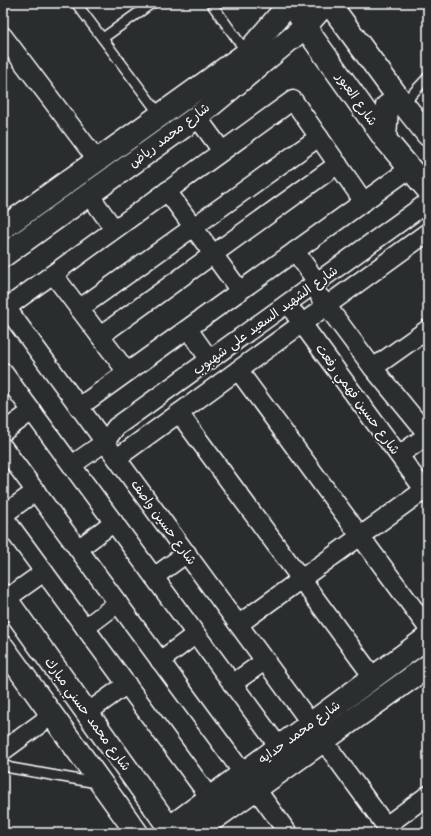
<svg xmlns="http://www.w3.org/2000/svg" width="431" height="836" font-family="'Comic Neue','Playpen Sans Arabic',sans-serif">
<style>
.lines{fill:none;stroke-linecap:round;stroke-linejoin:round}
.lane-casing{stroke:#fff;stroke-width:12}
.street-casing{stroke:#fff;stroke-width:21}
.secondary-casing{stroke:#fff;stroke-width:25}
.lane{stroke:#2a2d2e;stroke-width:9}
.street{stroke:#2a2d2e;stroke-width:18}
.secondary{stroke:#2a2d2e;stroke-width:22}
.labels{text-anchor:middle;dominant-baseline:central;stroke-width:3.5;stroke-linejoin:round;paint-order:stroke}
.street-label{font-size:13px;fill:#fff;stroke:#2a2d2e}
</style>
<rect width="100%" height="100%" fill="#2a2d2e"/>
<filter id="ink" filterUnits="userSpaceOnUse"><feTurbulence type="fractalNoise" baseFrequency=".025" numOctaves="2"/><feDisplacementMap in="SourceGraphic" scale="8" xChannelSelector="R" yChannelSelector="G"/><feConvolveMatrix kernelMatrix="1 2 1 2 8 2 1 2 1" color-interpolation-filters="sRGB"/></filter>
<g filter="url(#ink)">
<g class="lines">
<defs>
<g id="lane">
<polyline points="76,3 160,115"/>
<polyline points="211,3 247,53"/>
<polyline points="103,38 152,3"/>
<polyline points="403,104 428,77"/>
<polyline points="3,764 11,768 97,783"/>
</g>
<g id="street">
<polyline points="3,36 97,160"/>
<polyline points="197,117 222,151"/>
<polyline points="167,191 240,291"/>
<polyline points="89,194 114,229"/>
<polyline points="295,251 317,282"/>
<polyline points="53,274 127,372"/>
<polyline points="320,297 373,368 428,435"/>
<polyline points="3,303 391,833"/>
<polyline points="6,308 293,100 364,202"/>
<polyline points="79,309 319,137"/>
<polyline points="295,314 428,495"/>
<polyline points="188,329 210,360"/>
<polyline points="100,336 338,164"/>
<polyline points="373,368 428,329"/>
<polyline points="238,370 428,628"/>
<polyline points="3,372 279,747"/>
<polyline points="79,407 409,169"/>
<polyline points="179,413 373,677"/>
<polyline points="3,432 32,411"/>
<polyline points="3,447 243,773"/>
<polyline points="399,455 428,435"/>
<polyline points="117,458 428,232"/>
<polyline points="72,465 105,442 116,427 428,202"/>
<polyline points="3,515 36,491"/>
<polyline points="3,516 210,798"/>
<polyline points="78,549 114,522"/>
<polyline points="154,577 187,553"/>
<polyline points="6,599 44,572"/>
<polyline points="239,624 424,490"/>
<polyline points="85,628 118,603"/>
<polyline points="160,661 196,634"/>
<polyline points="232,684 266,660"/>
<polyline points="87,713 127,684"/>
<polyline points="3,751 52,715"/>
<polyline points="256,789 288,833"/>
<polyline points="386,826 428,795"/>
</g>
<g id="secondary">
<polyline points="329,3 403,104 428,135"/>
<polyline points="299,15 305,27 385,139 428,190"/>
<polyline points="385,139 387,106 395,101 403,104"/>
<polyline points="3,228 247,53 290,3"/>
<polyline points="3,256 197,117 305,27 326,3"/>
<polyline points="3,595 173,833"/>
<polyline points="3,647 137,833"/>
<polyline points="169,828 428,637"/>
<polyline points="194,833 428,666"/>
</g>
</defs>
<!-- lane casing -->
<use href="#lane" class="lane-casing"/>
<!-- street casing -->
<use href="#street" class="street-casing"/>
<!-- secondary casing -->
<use href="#secondary" class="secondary-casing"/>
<!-- lane -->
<use href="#lane" class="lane"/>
<!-- street -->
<use href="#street" class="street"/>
<!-- secondary -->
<use href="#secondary" class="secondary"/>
</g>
</g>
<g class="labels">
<!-- street labels -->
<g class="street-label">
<text transform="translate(357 99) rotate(55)">شارع العبور</text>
<text transform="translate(169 135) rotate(-37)">شارع محمد رياض</text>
<text transform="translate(265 320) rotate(-36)">شارع الشهيد السعيد على شهبوب</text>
<text transform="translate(358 399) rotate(54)">شارع حسين فهمي رفعت</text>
<text transform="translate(164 522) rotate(54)">شارع حسين واصف</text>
<text transform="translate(88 714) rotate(54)">شارع محمد حسني مبارك</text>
<text transform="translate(299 732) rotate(-36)">شارع محمد حدايه</text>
</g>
</g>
<!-- margin -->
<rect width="431" height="836" fill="none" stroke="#2a2d2e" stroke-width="16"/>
<rect x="8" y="8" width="415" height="820" fill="none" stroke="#fff" stroke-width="1.5" filter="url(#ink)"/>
</svg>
